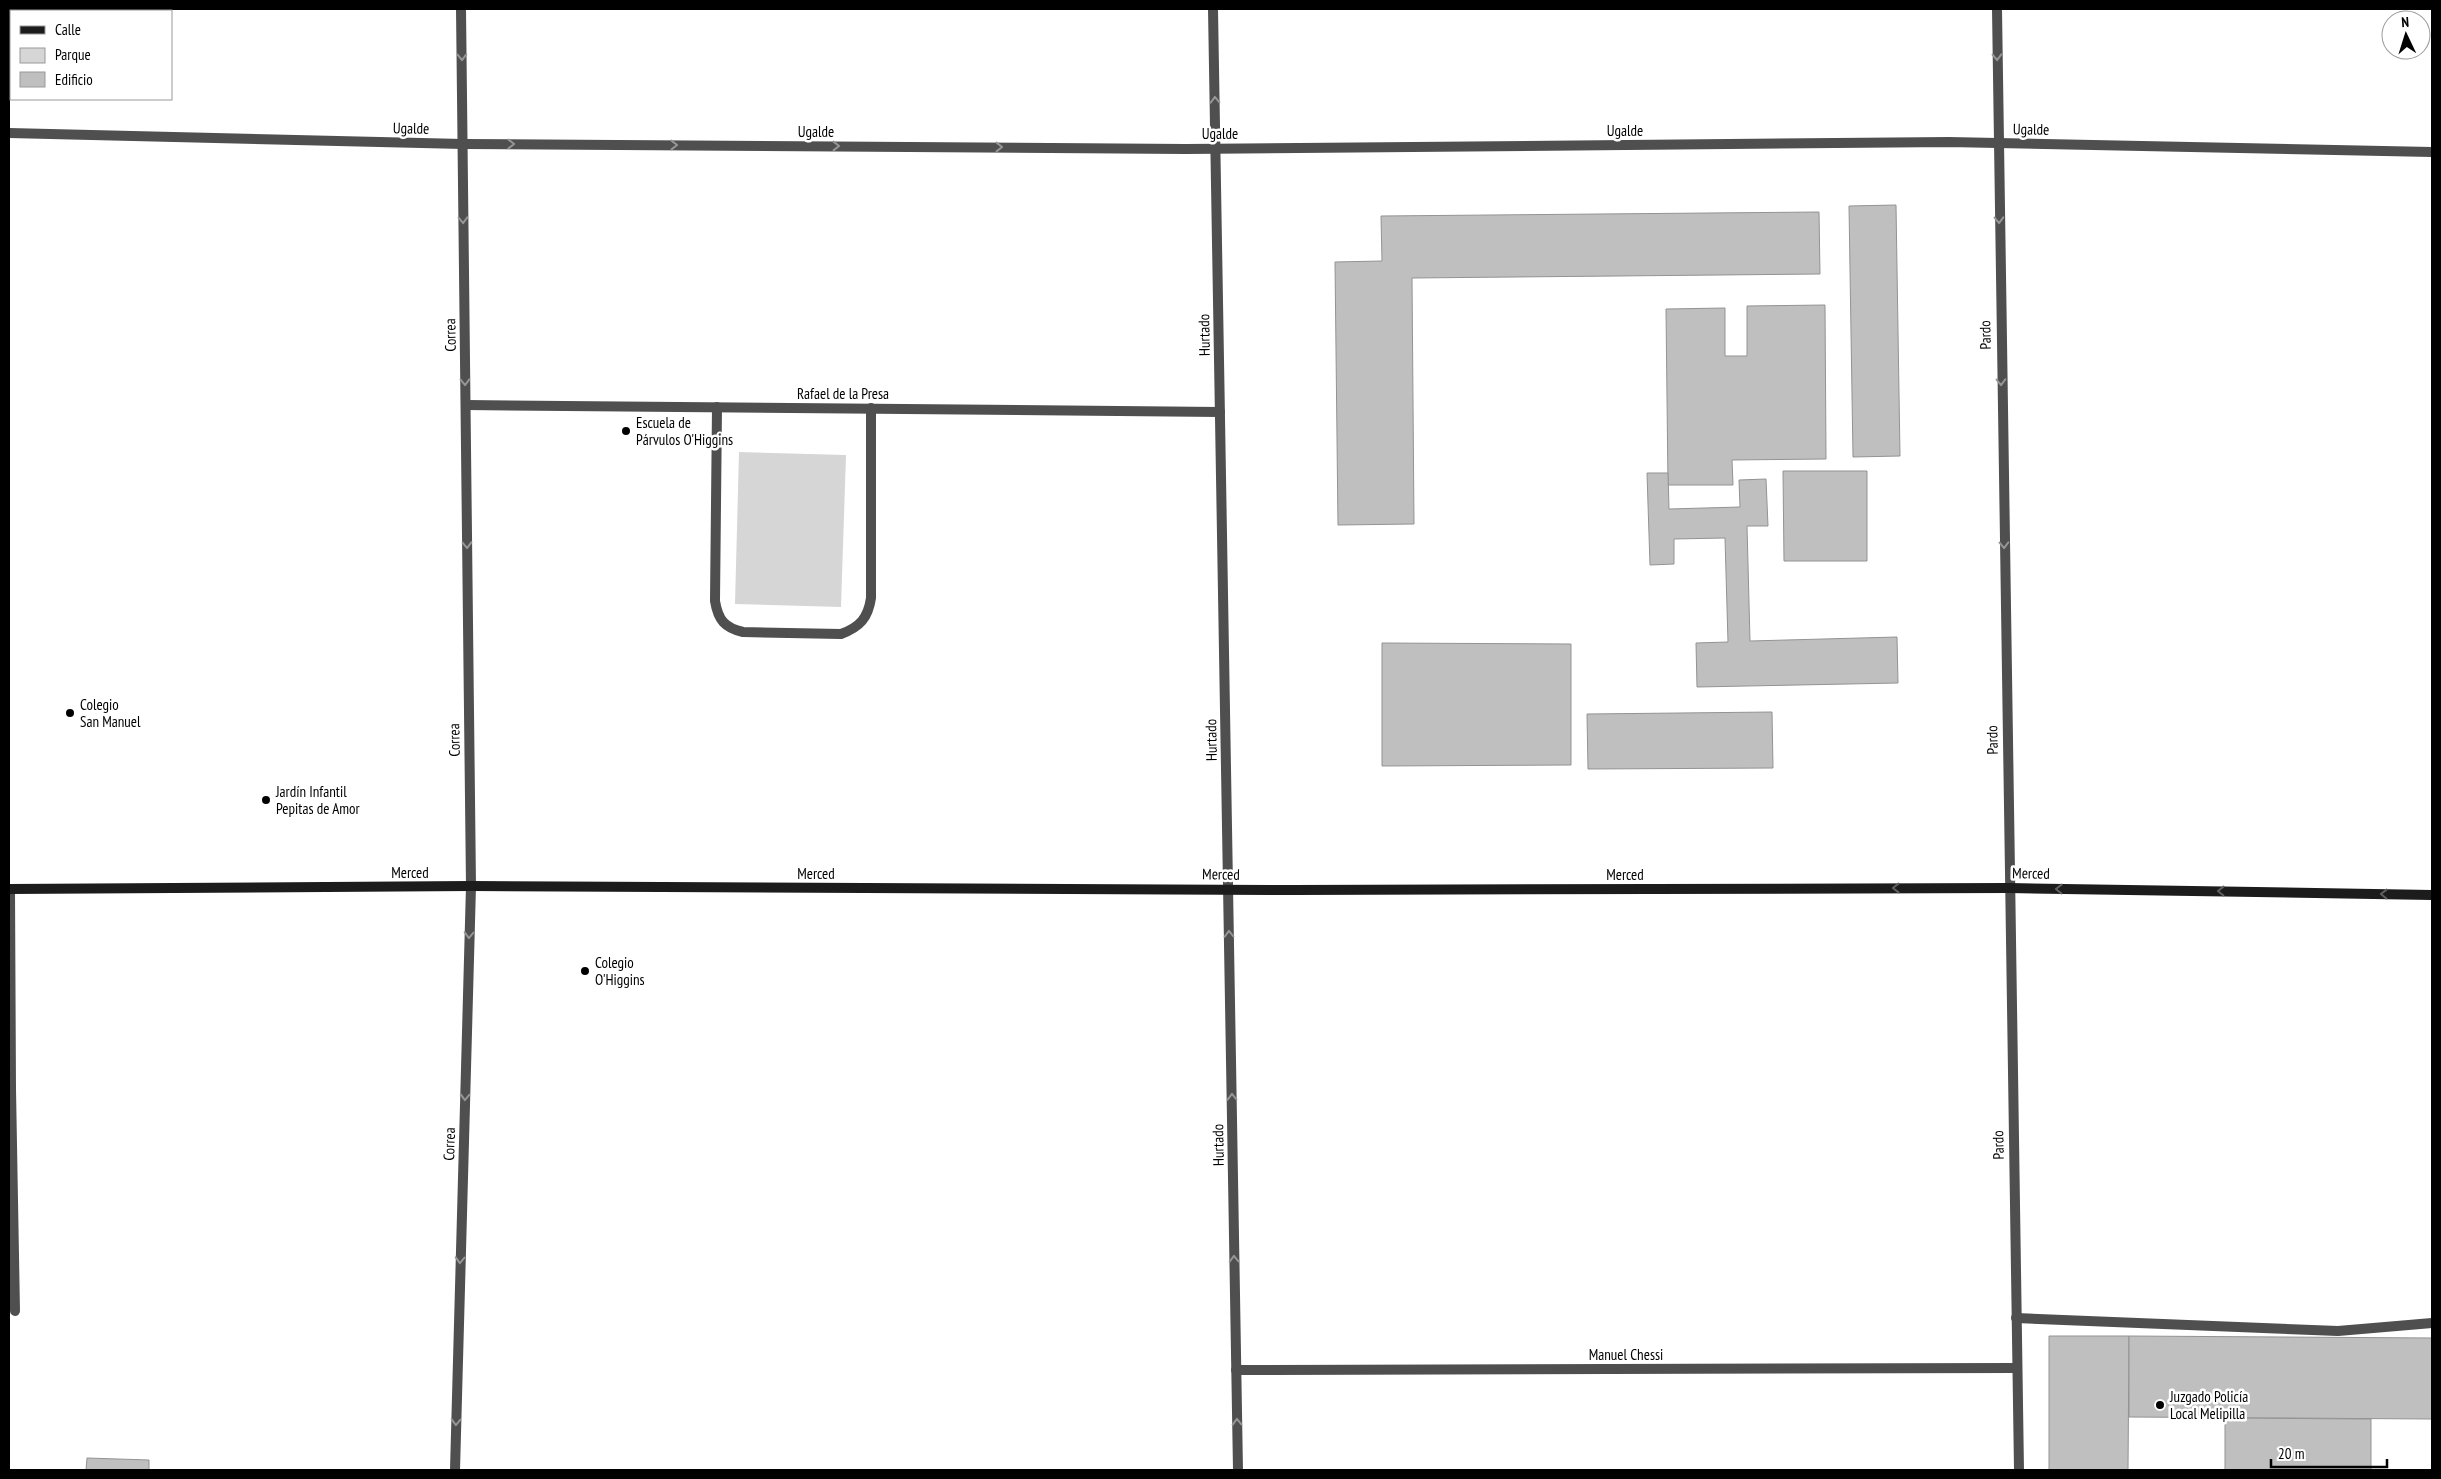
<svg xmlns="http://www.w3.org/2000/svg" width="2441" height="1479" font-family="'PT Sans Narrow',sans-serif">
<style>
.green{fill:#d6d6d6}
.building{fill:#bfbfbf;stroke:#939393}
.lines{fill:none;stroke-linecap:round;stroke-linejoin:round}
.service{stroke:#4f4f4f;stroke-width:10}
.minor{stroke:#4f4f4f;stroke-width:10}
.tertiary{stroke:#4f4f4f;stroke-width:10}
.secondary{stroke:#1c1c1c;stroke-width:10}
.oneway{stroke:#959595}
.oneway2{stroke:#606060}
.poi-dot{fill:#000;stroke:#fff;stroke-width:2}
.labels{text-anchor:middle;dominant-baseline:central;stroke-width:5;stroke-linejoin:round;paint-order:stroke}
.street-label{font-size:15px;fill:#000;stroke:#fff}
.poi-label{font-size:15px;fill:#000;stroke:#fff;text-anchor:start}
</style>
<rect width="100%" height="100%" fill="#fff"/>
<!-- green -->
<polygon class="green" points="739,452 846,455 841,607 735,604"/>
<!-- building -->
<g class="building">
<polygon points="1896,205 1900,456 1853,457 1849,206"/>
<polygon points="1819,212 1820,274 1412,278 1414,524 1338,525 1335,262 1382,261 1381,216"/>
<polygon points="1825,305 1826,459 1732,460 1733,485 1668,485 1666,309 1725,308 1725,356 1747,356 1747,306"/>
<polygon points="1783,471 1867,471 1867,561 1784,561"/>
<polygon points="1647,473 1668,473 1669,509 1740,507 1739,480 1766,479 1768,526 1747,526 1750,641 1897,637 1898,683 1697,687 1696,643 1728,642 1725,538 1674,539 1674,564 1650,565"/>
<polygon points="1382,643 1571,644 1571,765 1382,766"/>
<polygon points="1772,712 1773,768 1588,769 1587,714"/>
<polygon points="2049,1336 2129,1336 2128,1470 2049,1470"/>
<polygon points="2129,1336 2432,1338 2432,1419 2129,1417"/>
<polygon points="2225,1418 2371,1419 2371,1470 2225,1470"/>
<polygon points="87,1458 149,1460 149,1470 86,1470"/>
</g>
<g class="lines">
<!-- service -->
<g class="service">
<polyline points="9,1089 11,1089 10,889"/>
<polyline points="11,1089 15,1311"/>
<polyline points="2016,1318 2338,1331 2432,1323"/>
</g>
<!-- minor -->
<g class="minor">
<polyline points="21,9 21,11"/>
<polyline points="1213,9 1238,1470"/>
<polyline points="9,61 11,61"/>
<polyline points="9,133 463,144 1186,149 1949,142 2432,152"/>
<polyline points="466,405 1220,412"/>
<path d="M 717,407 L 715,601 C 718,620 725,628 743,632 L 841,634 C 860,627 868,618 871,598 L 871,408"/>
<polyline points="1236,1370 2017,1368"/>
<polyline points="455,1470 471,886 461,9"/>
</g>
<!-- tertiary -->
<polyline class="tertiary" points="1997,9 2019,1470"/>
<!-- secondary -->
<polyline class="secondary" points="9,889 471,886 1292,890 2009,888 2432,895"/>
</g>
<!-- one-way arrows -->
<defs><path id="oneway-chevron" d="M-2-3.5L2.5 0L-2 3.5" fill="none" stroke-width="1.6" stroke-linecap="round" stroke-linejoin="round" transform="scale(1.25)"/></defs>
<g class="oneway">
<use href="#oneway-chevron" transform="translate(462 57) rotate(89)"/>
<use href="#oneway-chevron" transform="translate(1997 57) rotate(89)"/>
<use href="#oneway-chevron" transform="translate(1215 100) rotate(-91)"/>
<use href="#oneway-chevron" transform="translate(511 144)"/>
<use href="#oneway-chevron" transform="translate(674 145)"/>
<use href="#oneway-chevron" transform="translate(836 146)"/>
<use href="#oneway-chevron" transform="translate(999 147)"/>
<use href="#oneway-chevron" transform="translate(463 220) rotate(89)"/>
<use href="#oneway-chevron" transform="translate(1999 220) rotate(89)"/>
<use href="#oneway-chevron" transform="translate(465 382) rotate(89)"/>
<use href="#oneway-chevron" transform="translate(2001 382) rotate(89)"/>
<use href="#oneway-chevron" transform="translate(467 545) rotate(89)"/>
<use href="#oneway-chevron" transform="translate(2004 545) rotate(89)"/>
<use href="#oneway-chevron" transform="translate(1229 934) rotate(-91)"/>
<use href="#oneway-chevron" transform="translate(469 935) rotate(92)"/>
<use href="#oneway-chevron" transform="translate(465 1097) rotate(92)"/>
<use href="#oneway-chevron" transform="translate(1232 1097) rotate(-91)"/>
<use href="#oneway-chevron" transform="translate(1234 1259) rotate(-91)"/>
<use href="#oneway-chevron" transform="translate(460 1260) rotate(92)"/>
<use href="#oneway-chevron" transform="translate(456 1422) rotate(92)"/>
<use href="#oneway-chevron" transform="translate(1237 1422) rotate(-91)"/>
</g>
<g class="oneway2">
<use href="#oneway-chevron" transform="translate(1896 888) rotate(180)"/>
<use href="#oneway-chevron" transform="translate(2059 889) rotate(-179)"/>
<use href="#oneway-chevron" transform="translate(2221 891) rotate(-179)"/>
<use href="#oneway-chevron" transform="translate(2384 894) rotate(-179)"/>
</g>
<!-- markers -->
<g class="poi-dot">
<circle cx="626" cy="431" r="5"/>
<circle cx="70" cy="713" r="5"/>
<circle cx="266" cy="800" r="5"/>
<circle cx="585" cy="971" r="5"/>
<circle cx="2160" cy="1405" r="5"/>
</g>
<g class="labels">
<!-- street labels -->
<g class="street-label">
<text transform="translate(411 128) rotate(1)">Ugalde</text>
<text transform="translate(2031 129) rotate(1)">Ugalde</text>
<text x="1625" y="130">Ugalde</text>
<text x="816" y="131">Ugalde</text>
<text x="1220" y="133">Ugalde</text>
<text transform="translate(450 335) rotate(-91)">Correa</text>
<text transform="translate(1204 335) rotate(-91)">Hurtado</text>
<text transform="translate(1985 335) rotate(-91)">Pardo</text>
<text x="843" y="393">Rafael de la Presa</text>
<text transform="translate(454 740) rotate(-91)">Correa</text>
<text transform="translate(1211 740) rotate(-91)">Hurtado</text>
<text transform="translate(1992 740) rotate(-91)">Pardo</text>
<text x="410" y="872">Merced</text>
<text x="816" y="873">Merced</text>
<text transform="translate(2031 873) rotate(1)">Merced</text>
<text transform="translate(1221 874) rotate(1)">Merced</text>
<text x="1625" y="874">Merced</text>
<text transform="translate(449 1144) rotate(-88)">Correa</text>
<text transform="translate(1218 1145) rotate(-91)">Hurtado</text>
<text transform="translate(1998 1145) rotate(-91)">Pardo</text>
<text x="1626" y="1354">Manuel Chessi</text>
</g>
<!-- poi labels -->
<g class="poi-label">
<text x="636" y="422">Escuela de<tspan x="636" dy="17">Párvulos O'Higgins</tspan></text>
<text x="80" y="704">Colegio<tspan x="80" dy="17">San Manuel</tspan></text>
<text x="276" y="791">Jardín Infantil<tspan x="276" dy="17">Pepitas de Amor</tspan></text>
<text x="595" y="962">Colegio<tspan x="595" dy="17">O'Higgins</tspan></text>
<text x="2170" y="1396">Juzgado Policía<tspan x="2170" dy="17">Local Melipilla</tspan></text>
</g>
</g>
<!-- border -->
<rect width="2441" height="1479" fill="none" stroke="#000000" stroke-width="20"/>
<!-- legend -->
<rect x="10" y="10" width="162" height="90" fill="#ffffff" stroke="#999999"/>
<rect x="20" y="26" width="25" height="8" fill="#1c1c1c" stroke="#999999"/>
<text x="55" y="35" font-size="15" fill="#000000">Calle</text>
<rect x="20" y="48" width="25" height="15" fill="#d6d6d6" stroke="#999999"/>
<text x="55" y="60" font-size="15" fill="#000000">Parque</text>
<rect x="20" y="72" width="25" height="15" fill="#bfbfbf" stroke="#999999"/>
<text x="55" y="85" font-size="15" fill="#000000">Edificio</text>
<!-- north arrow -->
<g transform="translate(2406 35) rotate(356)"><circle r="24" fill="#ffffff" stroke="#999999"/>
<path d="M0-4L9 19L0 12L-9 19Z" fill="#000000"/>
<text y="-8" font-size="14" font-weight="bold" text-anchor="middle" fill="#000000">N</text>
</g>
<!-- scale -->
<path d="M2271 1459v8h116v-8" fill="none" stroke="#000000" stroke-width="2.5"/>
<text x="2278" y="1459" font-size="15" fill="#000000" stroke="#ffffff" stroke-width="4" paint-order="stroke">20 m</text>
</svg>
